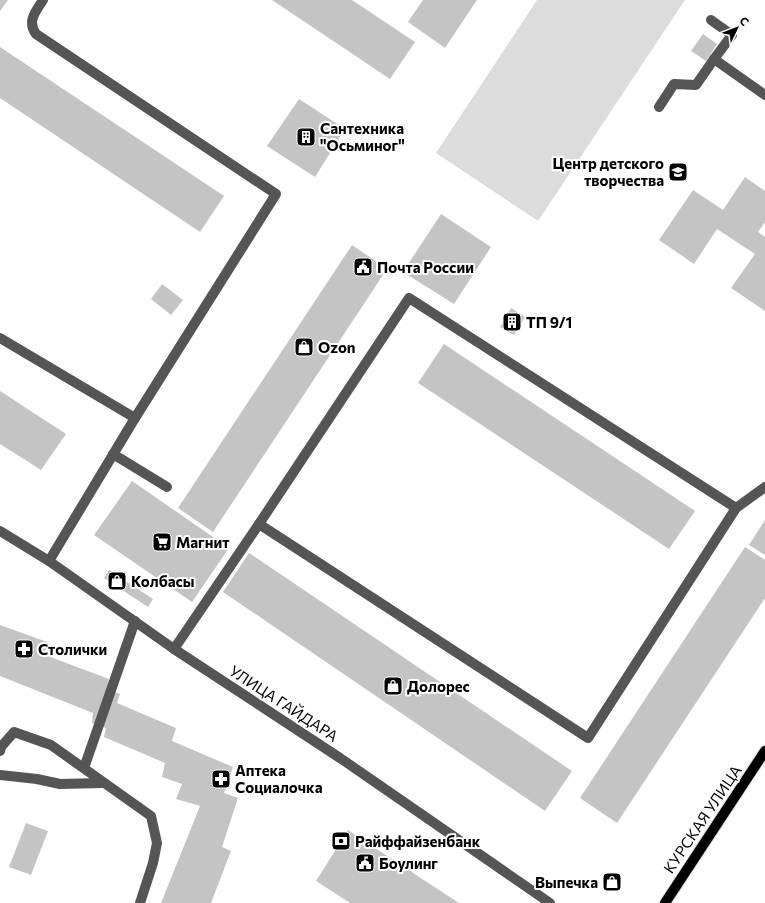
<svg xmlns="http://www.w3.org/2000/svg" width="765" height="903" font-family="Commissioner,sans-serif">
<style>
.green{fill:#dcdcdc}
.building{fill:#c4c4c4}
.lines{fill:none;stroke-linecap:round;stroke-linejoin:round}
.major-casing{stroke:#dbdbdb;stroke-width:12}
.minor{stroke:#555;stroke-width:10}
.major{stroke:#000;stroke-width:10}
.labels{text-anchor:middle;dominant-baseline:central;stroke-width:4;stroke-linejoin:round;paint-order:stroke}
.poi-label{font-size:15px;font-weight:bold;fill:#000;stroke:#fff;text-anchor:start}
.street-label{font-size:15px;fill:#000;stroke:#fff}
</style>
<rect width="100%" height="100%" fill="#fff"/>
<!-- green -->
<polygon class="green" points="537,0 685,0 538,221 436,153"/>
<!-- building -->
<g class="building">
<polygon points="0,0 8,0 0,11"/>
<polygon points="272,0 352,0 415,42 390,79"/>
<polygon points="423,0 477,0 445,48 408,22"/>
<polygon points="703,34 717,44 706,61 691,51"/>
<polygon points="0,47 224,196 200,232 0,98"/>
<polygon points="299,99 345,129 315,177 267,146"/>
<polygon points="745,177 765,191 765,222 758,232 765,237 765,311 731,288 755,254 717,229 694,264 659,240 693,190 723,210"/>
<polygon points="441,214 491,247 454,304 403,272"/>
<polygon points="352,245 387,269 213,532 178,508"/>
<polygon points="162,284 183,300 171,315 151,299"/>
<polygon points="511,308 525,317 514,335 500,327"/>
<polygon points="444,344 695,511 669,549 418,383"/>
<polygon points="0,391 66,434 41,470 0,444"/>
<polygon points="132,481 229,548 192,602 94,535"/>
<polygon points="765,520 765,555 749,545"/>
<polygon points="745,547 765,560 765,598 617,823 580,798"/>
<polygon points="249,553 572,771 545,811 223,592"/>
<polygon points="109,570 153,599 148,607 104,578"/>
<polygon points="0,625 47,642 45,655 109,679 107,690 120,694 117,703 176,728 172,741 233,767 224,793 238,798 222,847 231,851 211,903 161,903 200,806 176,799 182,784 162,777 165,763 104,737 106,728 92,723 93,713 0,676"/>
<polygon points="26,823 48,831 31,875 9,867"/>
<polygon points="348,830 404,867 459,903 350,903 316,881"/>
<polygon points="612,875 618,879 611,889 605,885"/>
</g>
<g class="lines">
<defs>
<polyline id="major" points="665,903 765,751"/>
</defs>
<!-- major casing -->
<use href="#major" class="major-casing"/>
<!-- minor -->
<g class="minor">
<path d="M 43,0 C 35,12 27,22 36,34 L 276,194 L 135,418 L 49,561"/>
<polyline points="711,20 732,35 714,59"/>
<polyline points="659,107 674,84 696,85 714,59 765,95"/>
<polyline points="0,338 135,418"/>
<polyline points="113,454 167,487"/>
<polyline points="259,524 409,298 736,508"/>
<polyline points="0,531 49,561 174,649 340,758 550,903"/>
<polyline points="174,649 259,524 588,738 736,508 765,487"/>
<polyline points="0,751 1,747 14,732 51,745 151,816 157,843 153,863 140,903"/>
<polyline points="84,768 135,621"/>
<polyline points="0,775 37,779 60,784 102,783"/>
</g>
<!-- major -->
<use href="#major" class="major"/>
</g>
<!-- icons -->
<defs>
<symbol id="building-square" viewBox="-11 -11 22 22"><rect x="-9" y="-9" width="18" height="18" rx="4" fill="#000" stroke="#fff"/><path d="M-4-6H4V6H1V3H-1V6H-4ZM-2.5-4.3h1.7v1.8h-1.7ZM.8-4.3h1.7v1.8H.8ZM-2.5-1h1.7V.8h-1.7ZM.8-1h1.7V.8H.8Z" fill="#fff"/></symbol>
<symbol id="school-square" viewBox="-11 -11 22 22"><rect x="-9" y="-9" width="18" height="18" rx="4" fill="#000" stroke="#fff"/><path d="M0-5L7-2L0 1L-7-2ZM-4 1L0 2.5L4 1V4Q0 6-4 4Z" fill="#fff"/></symbol>
<symbol id="civic-square" viewBox="-11 -11 22 22"><rect x="-9" y="-9" width="18" height="18" rx="4" fill="#000" stroke="#fff"/><path d="M-.6-6.5H3V-4.5H.6V-3L4-1V1h2V6H-6V1h2V-1L-.6-3ZM-1.2 2.5V6h2.4V2.5Z" fill="#fff"/></symbol>
<symbol id="shop-square" viewBox="-11 -11 22 22"><rect x="-9" y="-9" width="18" height="18" rx="4" fill="#000" stroke="#fff"/><path d="M-5-2.5h2.3a2.7 3.5 0 0 1 5.4 0H5L5.5 6h-11ZM-1.5-2.5h3a1.5 2.3 0 0 0-3 0Z" fill="#fff"/></symbol>
<symbol id="supermarket-square" viewBox="-11 -11 22 22"><rect x="-9" y="-9" width="18" height="18" rx="4" fill="#000" stroke="#fff"/><path d="M-6-5.5h2.5l.6 2H6L4.5 2H-2.5L-4.4-4H-6ZM-1.5 3.2a1.3 1.3 0 1 0 .1 0ZM3 3.2a1.3 1.3 0 1 0 .1 0Z" fill="#fff"/></symbol>
<symbol id="pharmacy-square" viewBox="-11 -11 22 22"><rect x="-9" y="-9" width="18" height="18" rx="4" fill="#000" stroke="#fff"/><path d="M-2-6h4v4h4v4h-4v4h-4v-4h-4v-4h4Z" fill="#fff"/></symbol>
<symbol id="bank-square" viewBox="-11 -11 22 22"><rect x="-9" y="-9" width="18" height="18" rx="4" fill="#000" stroke="#fff"/><path d="M-6-4H6V4H-6ZM0-2.3a2.3 2.3 0 1 0 0 4.6a2.3 2.3 0 1 0 0-4.6Z" fill="#fff"/></symbol>
</defs>
<g fill-rule="evenodd">
<use href="#building-square" x="295" y="126" width="22" height="22"/>
<use href="#school-square" x="667" y="161" width="22" height="22"/>
<use href="#civic-square" x="352" y="256" width="22" height="22"/>
<use href="#building-square" x="501" y="311" width="22" height="22"/>
<use href="#shop-square" x="293" y="336" width="22" height="22"/>
<use href="#supermarket-square" x="151" y="531" width="22" height="22"/>
<use href="#shop-square" x="106" y="570" width="22" height="22"/>
<use href="#pharmacy-square" x="13" y="638" width="22" height="22"/>
<use href="#shop-square" x="382" y="675" width="22" height="22"/>
<use href="#pharmacy-square" x="210" y="768" width="22" height="22"/>
<use href="#bank-square" x="330" y="830" width="22" height="22"/>
<use href="#civic-square" x="354" y="852" width="22" height="22"/>
<use href="#shop-square" x="601" y="871" width="22" height="22"/>
</g>
<g class="labels">
<!-- poi labels -->
<g class="poi-label">
<text x="320" y="128">Сантехника<tspan x="320" dy="17">"Осьминог"</tspan></text>
<text x="664" y="163" text-anchor="end">Центр детского<tspan x="664" dy="17">творчества</tspan></text>
<text x="377" y="267">Почта России</text>
<text x="526" y="322">ТП 9/1</text>
<text x="318" y="347">Ozon</text>
<text x="176" y="542">Магнит</text>
<text x="131" y="581">Колбасы</text>
<text x="38" y="649">Столички</text>
<text x="407" y="686">Долорес</text>
<text x="235" y="770">Аптека<tspan x="235" dy="17">Социалочка</tspan></text>
<text x="355" y="841">Райффайзенбанк</text>
<text x="379" y="863">Боулинг</text>
<text x="598" y="882" text-anchor="end">Выпечка</text>
</g>
<!-- street labels -->
<g class="street-label">
<text transform="translate(284 703) rotate(33)">УЛИЦА ГАЙДАРА</text>
<text transform="translate(702 819) rotate(-56)">КУРСКАЯ УЛИЦА</text>
</g>
</g>
<!-- north arrow -->
<g transform="translate(737 28) rotate(47)" stroke="#ffffff" stroke-width="3" paint-order="stroke">
<path d="M0-3L7 15L0 10L-7 15Z" fill="#000000"/>
<text y="-6" font-size="11" font-weight="bold" text-anchor="middle" fill="#000000">С</text>
</g>
</svg>
